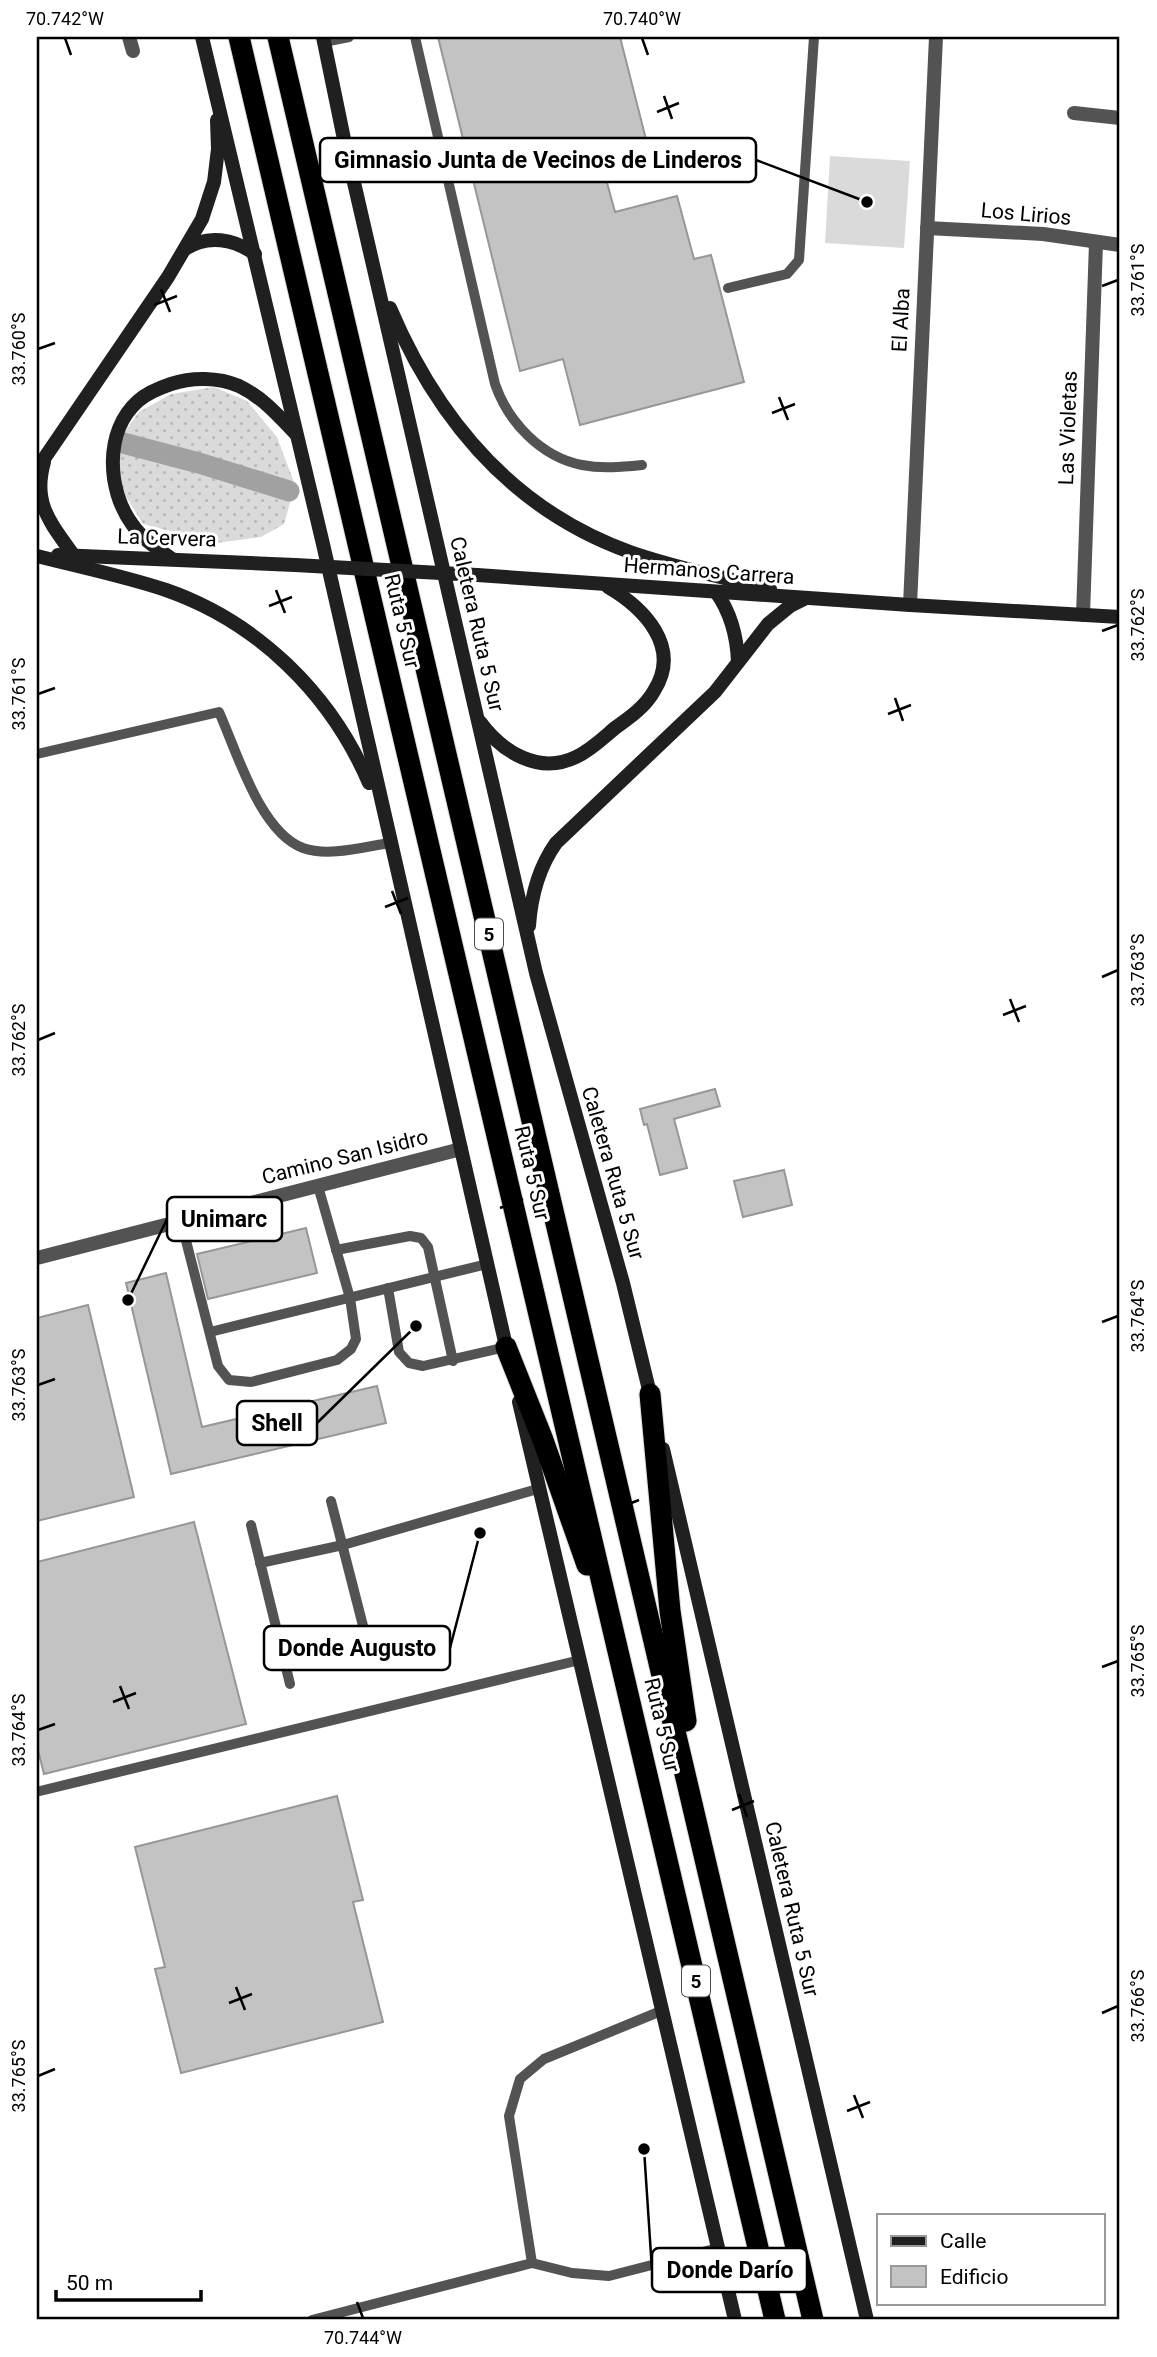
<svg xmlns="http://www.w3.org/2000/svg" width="1157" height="2357" font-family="Roboto,sans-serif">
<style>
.grass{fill:url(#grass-dots)}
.pitch{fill:#dadada}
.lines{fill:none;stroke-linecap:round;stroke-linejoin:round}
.canal{stroke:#a1a1a1;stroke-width:21}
.building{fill:#c3c3c3;stroke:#979797;stroke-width:2}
.motorway-casing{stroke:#dbdbdb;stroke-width:23}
.service{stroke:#535353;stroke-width:10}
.minor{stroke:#535353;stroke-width:14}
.secondary{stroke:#202020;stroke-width:14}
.motorway{stroke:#000;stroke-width:21}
.secondary-bridge{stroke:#202020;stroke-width:14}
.ticks{fill:none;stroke:#000;stroke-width:2.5}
.labels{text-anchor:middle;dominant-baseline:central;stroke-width:6;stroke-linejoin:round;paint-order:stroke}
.shield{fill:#fff;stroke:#4c4c4c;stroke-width:2}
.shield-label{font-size:19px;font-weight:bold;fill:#000}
.street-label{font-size:21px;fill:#000;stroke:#fff}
.leader{fill:none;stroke:#000;stroke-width:2.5}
.callout-dot{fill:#000;stroke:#fff;stroke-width:2.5}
.callout{fill:#fff;stroke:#000;stroke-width:2.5}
.callout-label{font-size:23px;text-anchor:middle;font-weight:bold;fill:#000}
.neatline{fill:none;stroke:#000;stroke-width:2.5}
.ticks-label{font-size:18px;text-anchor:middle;fill:#000}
</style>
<defs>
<pattern id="grass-dots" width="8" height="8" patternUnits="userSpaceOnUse" patternTransform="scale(1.75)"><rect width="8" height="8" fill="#dadada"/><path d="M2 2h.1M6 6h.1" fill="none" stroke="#b9b9b9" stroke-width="1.8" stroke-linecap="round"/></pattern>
</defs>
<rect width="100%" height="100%" fill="#fff"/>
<!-- grass -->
<polygon class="grass" points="214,387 247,401 277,437 295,485 284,524 261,537 216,543 143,524 118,484 117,451 124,433 139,412 171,394"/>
<!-- pitch -->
<polygon class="pitch" points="830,156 910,161 904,248 825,243"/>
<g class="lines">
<!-- canal -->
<polyline class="canal" points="123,443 199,463 289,491"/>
</g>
<!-- building -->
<g class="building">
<polygon points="438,37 620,37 650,155 603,168 615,212 677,196 694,259 711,255 744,382 580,425 563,359 520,371"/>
<polygon points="715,1089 720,1106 674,1119 687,1168 660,1175 647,1124 644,1125 640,1109"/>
<polygon points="784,1170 792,1205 743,1217 734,1181"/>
<polygon points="306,1228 317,1273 208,1299 197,1254"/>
<polygon points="166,1273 202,1427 377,1386 386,1423 171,1474 126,1283"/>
<polygon points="88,1305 134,1497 37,1521 37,1318"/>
<polygon points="194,1522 246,1724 44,1774 37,1746 37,1562"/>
<polygon points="337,1796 363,1900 353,1902 383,2022 181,2073 155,1969 165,1967 135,1847"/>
</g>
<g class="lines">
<defs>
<g id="motorway">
<polyline points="239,37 775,2320"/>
<polyline points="278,37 813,2320"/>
<polyline points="506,1347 543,1440 587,1565"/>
<polyline points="650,1394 670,1611 686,1721"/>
</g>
</defs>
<!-- motorway casing -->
<use href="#motorway" class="motorway-casing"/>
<!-- service -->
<g class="service">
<path d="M 415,37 L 495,384 C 508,422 541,457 582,465 C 602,469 622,467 642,465"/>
<polyline points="324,42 349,37"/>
<polyline points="728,288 787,274 799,260 814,37"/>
<path d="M 37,754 L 219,712 C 237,752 260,832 303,848 C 329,857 363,847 389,843"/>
<polyline points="181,1221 218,1366 229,1380 251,1382 337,1360 351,1349 356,1339 350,1298 318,1186"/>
<polyline points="336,1250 410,1236 421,1238 428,1247 453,1361"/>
<polyline points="388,1288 399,1352 409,1363 423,1366 506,1347"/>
<polyline points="210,1332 487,1264"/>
<polyline points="331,1501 370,1653"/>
<polyline points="251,1525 290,1684"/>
<polyline points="260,1563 343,1545 541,1488"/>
<polyline points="40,1791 580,1660"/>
<polyline points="532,2263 509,2116 520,2079 544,2059 661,2011"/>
<polyline points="312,2320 532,2263 572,2273 609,2276 718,2248"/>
</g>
<!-- minor -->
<g class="minor">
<polyline points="129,37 133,51"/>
<polyline points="1074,113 1120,118"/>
<polyline points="927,228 1043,234 1120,245"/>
<polyline points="910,605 936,37"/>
<polyline points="1083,615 1096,243"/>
<polyline points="37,1258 461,1149"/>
</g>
<!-- secondary -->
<g class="secondary">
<polyline points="202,37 323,544 508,1355"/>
<polyline points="323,37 344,139 536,973 623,1283 652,1402"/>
<path d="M 185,249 C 208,234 234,239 255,254"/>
<path d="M 390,308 C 438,421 513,510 630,552 C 675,568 723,577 770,589"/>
<path d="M 44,462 C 32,504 51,523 74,556"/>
<polyline points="37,469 168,277 202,219 214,182 218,149 217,120"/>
<polyline points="58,555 295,565"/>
<path d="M 37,556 C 80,567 124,576 166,590 C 258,622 331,694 369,783"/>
<path d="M 172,559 C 158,549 142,539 132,524 C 107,490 104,431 138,401 C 147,393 159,388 171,384 C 192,377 218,377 239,386 C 262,397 278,415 296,434"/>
<polyline points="477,575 910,605 1120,617"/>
<path d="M 716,592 C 731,613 737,635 738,662"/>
<path d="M 480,722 C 502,752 539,775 576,757 C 591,750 603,738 615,728 C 629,718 645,707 654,691 C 682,647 644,608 608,587"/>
<path d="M 529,926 C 531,897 539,867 556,843 L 715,692 L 768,624 L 790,606 L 804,599"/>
<polyline points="519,1402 735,2320"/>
<polyline points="663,1449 867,2320"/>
</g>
<!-- motorway -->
<use href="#motorway" class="motorway"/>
<!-- secondary-bridge -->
<polyline class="secondary-bridge" points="295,565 477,575"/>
</g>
<!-- ticks -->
<path class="ticks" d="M 65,38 L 71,55M 642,38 L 648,55M 664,96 L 672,119M 657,112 L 679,103M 1102,286 L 1118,280M 161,289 L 170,312M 154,305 L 177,296M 38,349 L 55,343M 779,397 L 788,420M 772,413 L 795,404M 276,590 L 285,613M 269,606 L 292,597M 1102,631 L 1118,625M 38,694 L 55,688M 895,698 L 903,721M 888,714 L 911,705M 392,891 L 401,914M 385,907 L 408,898M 1102,977 L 1118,970M 1010,999 L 1019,1022M 1003,1015 L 1026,1006M 38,1040 L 55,1033M 508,1192 L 516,1215M 500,1208 L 523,1199M 1102,1322 L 1118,1316M 38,1385 L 55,1379M 623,1493 L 632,1516M 616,1509 L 639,1500M 1102,1667 L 1118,1661M 120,1686 L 129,1709M 113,1702 L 136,1693M 38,1730 L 55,1724M 739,1794 L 747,1817M 732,1810 L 754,1801M 236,1987 L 245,2010M 229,2003 L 252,1994M 1102,2013 L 1118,2006M 38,2076 L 55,2069M 854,2095 L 863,2118M 847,2111 L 870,2102M 357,2302 L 363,2318"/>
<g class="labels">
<!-- shield labels -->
<g class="shield">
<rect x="475" y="918.5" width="28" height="31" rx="5"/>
<rect x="682" y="1965.5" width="28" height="31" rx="5"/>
</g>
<g class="shield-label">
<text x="489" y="934">5</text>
<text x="696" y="1981">5</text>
</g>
<!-- street labels -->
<g class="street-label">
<text transform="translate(1026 214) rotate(5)">Los Lirios</text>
<text transform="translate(901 320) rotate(-87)">El Alba</text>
<text transform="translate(1068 428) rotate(-88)">Las Violetas</text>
<text transform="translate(167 538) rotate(2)">La Cervera</text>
<text transform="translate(709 571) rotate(4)">Hermanos Carrera</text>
<text transform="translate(402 621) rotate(77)">Ruta 5 Sur</text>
<text transform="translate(477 624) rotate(77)">Caletera Ruta 5 Sur</text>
<text transform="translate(345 1157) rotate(-14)">Camino San Isidro</text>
<text transform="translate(532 1173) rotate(77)">Ruta 5 Sur</text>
<text transform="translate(613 1173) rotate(74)">Caletera Ruta 5 Sur</text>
<text transform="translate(662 1725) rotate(77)">Ruta 5 Sur</text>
<text transform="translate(792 1909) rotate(77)">Caletera Ruta 5 Sur</text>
</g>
</g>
<!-- callouts -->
<path class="leader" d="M867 202L756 160M128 1300L167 1219M416 1326L317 1423M480 1533L450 1648M644 2149L652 2270"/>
<g class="callout-dot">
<circle cx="867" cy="202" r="7"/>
<circle cx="128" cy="1300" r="7"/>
<circle cx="416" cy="1326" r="7"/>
<circle cx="480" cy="1533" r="7"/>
<circle cx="644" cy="2149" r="7"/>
</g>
<g class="callout">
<rect x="320" y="138" width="436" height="44" rx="7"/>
<rect x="167" y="1197" width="115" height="44" rx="7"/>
<rect x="237" y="1401" width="80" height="44" rx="7"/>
<rect x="264" y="1626" width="186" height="44" rx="7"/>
<rect x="652" y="2248" width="155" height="44" rx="7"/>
</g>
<g class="callout-label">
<text x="538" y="168">Gimnasio Junta de Vecinos de Linderos</text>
<text x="224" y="1227">Unimarc</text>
<text x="277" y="1431">Shell</text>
<text x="357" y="1656">Donde Augusto</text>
<text x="730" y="2278">Donde Darío</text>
</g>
<!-- border -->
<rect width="1157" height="2357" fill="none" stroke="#ffffff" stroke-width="77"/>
<!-- legend -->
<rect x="877" y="2214" width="228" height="91" fill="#ffffff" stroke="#999999" stroke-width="2"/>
<rect x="891" y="2236" width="35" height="10" fill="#202020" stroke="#999999" stroke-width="2"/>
<text x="940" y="2248" font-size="21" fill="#000000">Calle</text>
<rect x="891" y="2266" width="35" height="21" fill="#c3c3c3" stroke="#999999" stroke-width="2"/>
<text x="940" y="2284" font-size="21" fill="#000000">Edificio</text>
<!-- scale -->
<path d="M56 2290v10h145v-10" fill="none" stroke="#000000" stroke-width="3.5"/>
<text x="66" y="2290" font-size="21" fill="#000000" stroke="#ffffff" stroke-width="5" paint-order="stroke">50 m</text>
<rect x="38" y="38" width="1080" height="2280" class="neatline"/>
<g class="ticks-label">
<text x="65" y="25">70.742°W</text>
<text x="642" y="25">70.740°W</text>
<text transform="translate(1138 280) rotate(-90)" y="6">33.761°S</text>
<text transform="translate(19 349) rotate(-90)" y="6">33.760°S</text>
<text transform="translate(1138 625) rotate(-90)" y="6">33.762°S</text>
<text transform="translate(19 694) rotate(-90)" y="6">33.761°S</text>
<text transform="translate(1138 970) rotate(-90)" y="6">33.763°S</text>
<text transform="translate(19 1040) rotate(-90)" y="6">33.762°S</text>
<text transform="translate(1138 1316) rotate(-90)" y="6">33.764°S</text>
<text transform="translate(19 1385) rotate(-90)" y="6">33.763°S</text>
<text transform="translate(1138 1661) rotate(-90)" y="6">33.765°S</text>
<text transform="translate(19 1730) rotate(-90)" y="6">33.764°S</text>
<text transform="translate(1138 2006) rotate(-90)" y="6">33.766°S</text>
<text transform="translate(19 2076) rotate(-90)" y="6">33.765°S</text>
<text x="363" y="2344">70.744°W</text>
</g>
</svg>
